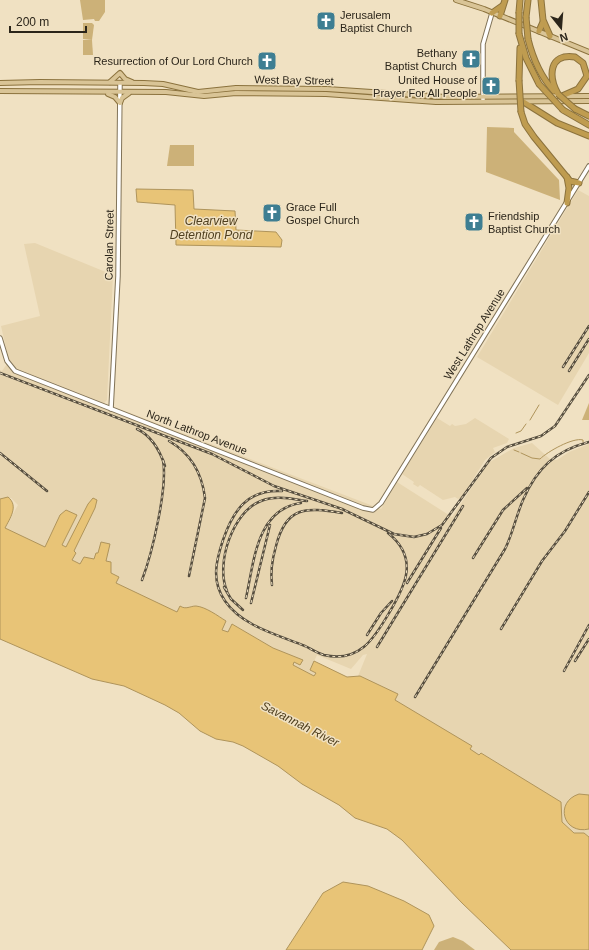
<svg xmlns="http://www.w3.org/2000/svg" width="589" height="950" font-family="Helvetica,sans-serif">
<style>
.built{fill:#e7d5b0}
.green{fill:#ccb178}
.water{fill:#e8c477;stroke:#af945b}
.lines{fill:none;stroke-linecap:round;stroke-linejoin:round}
.stream{stroke:#af945b;stroke-width:1}
.minor-casing{stroke:#817358;stroke-width:5.5}
.major-casing{stroke:#8b723d;stroke-width:6}
.highway-casing{stroke:#8b723d;stroke-width:7}
.minor{stroke:#fff;stroke-width:3.5}
.major{stroke:#d9c496;stroke-width:4}
.highway{stroke:#bf9c50;stroke-width:5}
.rail-casing{stroke:#564e3f;stroke-width:2.5}
.rail{stroke:#f0e1c2;stroke-width:1;stroke-dasharray:3;stroke-linecap:butt}
.highway-bridge-casing{stroke:#8b723d;stroke-width:7;stroke-linecap:butt}
.highway-bridge{stroke:#bf9c50;stroke-width:5}
.labels{text-anchor:middle;dominant-baseline:central;stroke-width:3;stroke-linejoin:round;paint-order:stroke}
.poi-label{font-size:11px;fill:#2b251a;stroke:#f0e1c2;text-anchor:start}
.street-label{font-size:11px;fill:#2b251a;stroke:#f0e1c2}
.water-label{font-size:12px;font-style:italic;fill:#4f3f1e;stroke:#f0e1c2}
</style>
<rect width="100%" height="100%" fill="#f0e1c2"/>
<!-- built -->
<g class="built">
<polygon points="578,190 589,196 589,353 558,405 477,357"/>
<polygon points="35,243 113,275 107,400 104,403 381,509 397,482 452,517 488,463 514,448 532,443 551,460 557,460 569,452 589,444 589,837 584,833 575,833 562,822 561,802 482,753 479,756 470,749 471,746 395,700 398,694 358,676 367,654 363,655 351,669 317,655 310,670 316,673 314,676 293,665 296,657 273,648 233,624 228,633 222,629 226,621 202,608 195,606 183,608 177,613 116,583 110,571 111,562 106,561 109,544 98,553 94,559 80,564 72,560 67,548 62,546 77,515 60,515 45,547 5,528 18,505 11,498 0,499 0,370 2,371 9,361 1,326 40,316 24,244"/>
<polygon points="437,418 450,426 452,424 455,426 466,424 475,418 509,439 507,443 493,448 495,452 485,460 462,497 458,499 455,497 443,500 420,485 418,487 413,484 414,482 402,474"/>
</g>
<!-- green -->
<g class="green">
<polygon points="80,0 105,0 105,12 99,21 95,21 94,19 83,20"/>
<polygon points="83,23 92,23 94,25 92,40 83,39"/>
<polygon points="83,40 92,40 93,55 83,55"/>
<polygon points="487,127 514,128 514,132 559,180 560,200 486,172"/>
<polygon points="170,145 194,145 194,166 167,166"/>
<polygon points="589,403 589,420 582,420"/>
<polygon points="453,937 463,941 475,950 434,950 439,942"/>
</g>
<!-- water -->
<g class="water">
<polygon points="136,189 193,190 194,209 235,211 236,230 276,232 282,240 281,247 176,245 175,205 137,202"/>
<path d="M 8,497 C 19,506 10,518 5,528 L 45,547 L 60,515 L 66,510 L 77,515 L 62,545 L 66,547 L 88,504 L 93,498 L 97,500 L 95,508 L 74,551 L 76,553 L 72,560 L 80,564 L 84,557 L 94,559 L 96,553 L 98,553 L 101,542 L 110,544 L 106,561 L 111,562 L 111,573 L 119,577 L 116,583 L 177,612 L 180,606 C 186,610 190,606 196,606 C 206,607 218,616 226,621 L 222,630 L 228,632 L 232,624 L 273,648 L 303,660 L 300,665 L 294,662 L 293,665 L 314,676 L 316,673 L 310,670 L 314,661 L 347,677 L 360,676 L 398,694 L 395,700 L 472,746 L 470,749 L 479,755 L 481,753 L 561,802 L 562,822 L 574,833 L 584,833 L 589,837 L 589,950 L 511,950 L 462,903 L 402,840 L 387,829 L 355,818 L 339,805 L 302,784 L 278,766 L 243,746 L 233,742 L 216,739 L 200,731 L 179,713 L 165,705 L 124,686 L 92,679 L 0,639 L 0,499 Z"/>
<path d="M 579,794 L 589,795 L 589,829 C 563,835 554,802 579,794 Z"/>
<polygon points="343,882 368,886 404,901 429,915 434,926 422,950 286,950 323,893"/>
</g>
<g class="lines">
<!-- stream -->
<g class="stream">
<polyline points="530,420 539,405"/>
<polyline points="516,433 521,431 526,424"/>
<polyline points="514,450 519,452"/>
<path d="M 521,453 L 532,458 L 540,459 C 547,452 573,437 583,440 L 583,442"/>
</g>
<defs>
<g id="minor">
<polyline points="483,101 483,44 492,13"/>
<polyline points="0,338 7,361 15,371 363,508 373,510 381,503 589,166"/>
<polyline points="111,409 118,276 120,83"/>
</g>
<g id="major">
<polyline points="456,0 484,9 589,52"/>
<polyline points="110,82 120,73 125,79 132,82"/>
<polyline points="0,83 40,82 144,83 163,84 198,92 236,88 327,89 446,97 589,96"/>
<polyline points="0,91 166,92 204,96 236,93 326,94 436,102 589,101"/>
<polyline points="108,94 115,97 120,103 122,98 129,93"/>
</g>
<g id="highway">
<polyline points="541,0 543,20 550,36"/>
<polyline points="519,12 520,0"/>
<polyline points="492,13 502,6"/>
<polyline points="500,16 505,0"/>
<polyline points="526,17 528,0"/>
<polyline points="539,31 543,22"/>
<polyline points="519,34 526,58 539,84"/>
<path d="M 528,39 C 533,59 540,76 554,91"/>
<polyline points="519,80 520,48"/>
<path d="M 558,94 C 548,76 549,53 575,57 L 583,63 L 587,76 L 578,89 L 562,96"/>
<polyline points="522,101 557,123 589,136"/>
<polyline points="575,109 589,116"/>
<polyline points="563,110 589,125"/>
<polyline points="521,112 525,124 534,137 570,181 579,183"/>
<polyline points="567,203 569,188 567,177"/>
</g>
</defs>
<!-- minor casing -->
<use href="#minor" class="minor-casing"/>
<!-- major casing -->
<use href="#major" class="major-casing"/>
<!-- highway casing -->
<use href="#highway" class="highway-casing"/>
<!-- minor -->
<use href="#minor" class="minor"/>
<!-- major -->
<use href="#major" class="major"/>
<!-- highway -->
<use href="#highway" class="highway"/>
<defs>
<g id="rail">
<polyline points="563,367 589,326"/>
<polyline points="569,371 589,339"/>
<polyline points="0,373 212,454 274,486 342,509 394,534 414,537 427,534 442,525 491,458 507,447 541,436 555,426 589,375"/>
<path d="M 137,429 C 152,436 160,451 165,466"/>
<path d="M 169,441 C 190,453 202,473 205,498 L 189,576"/>
<polyline points="0,453 47,491"/>
<path d="M 282,491 C 247,489 233,511 223,540 C 216,561 211,581 225,601 C 242,626 278,635 305,646 C 311,649 317,653 324,655 C 359,663 374,639 389,613 C 406,585 419,558 388,533"/>
<polyline points="473,558 503,510 527,488"/>
<path d="M 142,580 C 152,554 168,487 163,460"/>
<polyline points="407,583 441,528"/>
<path d="M 272,585 C 270,571 272,560 276,546 C 286,506 306,507 342,513"/>
<polyline points="224,587 231,599 243,610"/>
<path d="M 227,591 C 215,564 233,511 261,501 C 276,495 292,499 307,501"/>
<path d="M 246,598 C 254,563 256,509 301,503"/>
<polyline points="251,603 270,525"/>
<polyline points="501,629 542,561 565,531 589,492"/>
<polyline points="367,635 381,613 392,601"/>
<polyline points="377,647 463,506"/>
<polyline points="575,661 589,639"/>
<polyline points="564,671 589,625"/>
<path d="M 415,697 L 505,549 C 513,533 516,516 523,500 C 537,468 555,451 589,442"/>
</g>
</defs>
<!-- rail casing -->
<use href="#rail" class="rail-casing"/>
<!-- rail -->
<use href="#rail" class="rail"/>
<defs>
<g id="highway-bridge">
<polyline points="519,12 519,34"/>
<polyline points="526,17 528,39"/>
<polyline points="519,80 521,112"/>
<polyline points="539,84 563,110"/>
<polyline points="558,94 575,109"/>
</g>
</defs>
<!-- highway-bridge casing -->
<use href="#highway-bridge" class="highway-bridge-casing"/>
<!-- highway-bridge -->
<use href="#highway-bridge" class="highway-bridge"/>
</g>
<!-- icons -->
<defs>
<symbol id="church-square" viewBox="-11 -11 22 22"><rect x="-9" y="-9" width="18" height="18" rx="4" fill="#3e7e92" stroke="#f0e1c2"/><path d="M-1.2-6h2.4v3.5h3.3v2.4h-3.3V6h-2.4V-.1h-3.3v-2.4h3.3Z" fill="#fff"/></symbol>
</defs>
<g fill-rule="evenodd">
<use href="#church-square" x="315" y="10" width="22" height="22"/>
<use href="#church-square" x="460" y="48" width="22" height="22"/>
<use href="#church-square" x="256" y="50" width="22" height="22"/>
<use href="#church-square" x="480" y="75" width="22" height="22"/>
<use href="#church-square" x="261" y="202" width="22" height="22"/>
<use href="#church-square" x="463" y="211" width="22" height="22"/>
</g>
<g class="labels">
<!-- poi labels -->
<g class="poi-label">
<text x="340" y="15">Jerusalem<tspan x="340" dy="13">Baptist Church</tspan></text>
<text x="457" y="53" text-anchor="end">Bethany<tspan x="457" dy="13">Baptist Church</tspan></text>
<text x="253" y="61" text-anchor="end">Resurrection of Our Lord Church</text>
<text x="477" y="80" text-anchor="end">United House of<tspan x="477" dy="13">Prayer For All People</tspan></text>
<text x="286" y="207">Grace Full<tspan x="286" dy="13">Gospel Church</tspan></text>
<text x="488" y="216">Friendship<tspan x="488" dy="13">Baptist Church</tspan></text>
</g>
<!-- street labels -->
<g class="street-label">
<text transform="translate(294 80) rotate(1)">West Bay Street</text>
<text transform="translate(109 245) rotate(-89)">Carolan Street</text>
<text transform="translate(474 334) rotate(-58)">West Lathrop Avenue</text>
<text transform="translate(197 432) rotate(21)">North Lathrop Avenue</text>
</g>
<!-- water labels -->
<g class="water-label">
<text x="211" y="221">Clearview<tspan x="211" dy="14">Detention Pond</tspan></text>
<text transform="translate(300 724) rotate(27)">Savannah River</text>
</g>
</g>
<!-- north arrow -->
<g transform="translate(561 28) rotate(163)" stroke="#f0e1c2" stroke-width="3" paint-order="stroke">
<path d="M0-3L7 15L0 10L-7 15Z" fill="#2b251a"/>
<text y="-6" font-size="11" font-weight="bold" text-anchor="middle" fill="#2b251a">N</text>
</g>
<!-- scale -->
<path d="M10 26v6h76v-6" fill="none" stroke="#2b251a" stroke-width="2"/>
<text x="16" y="26" font-size="12" fill="#2b251a" stroke="#f0e1c2" stroke-width="3" paint-order="stroke">200 m</text>
</svg>
